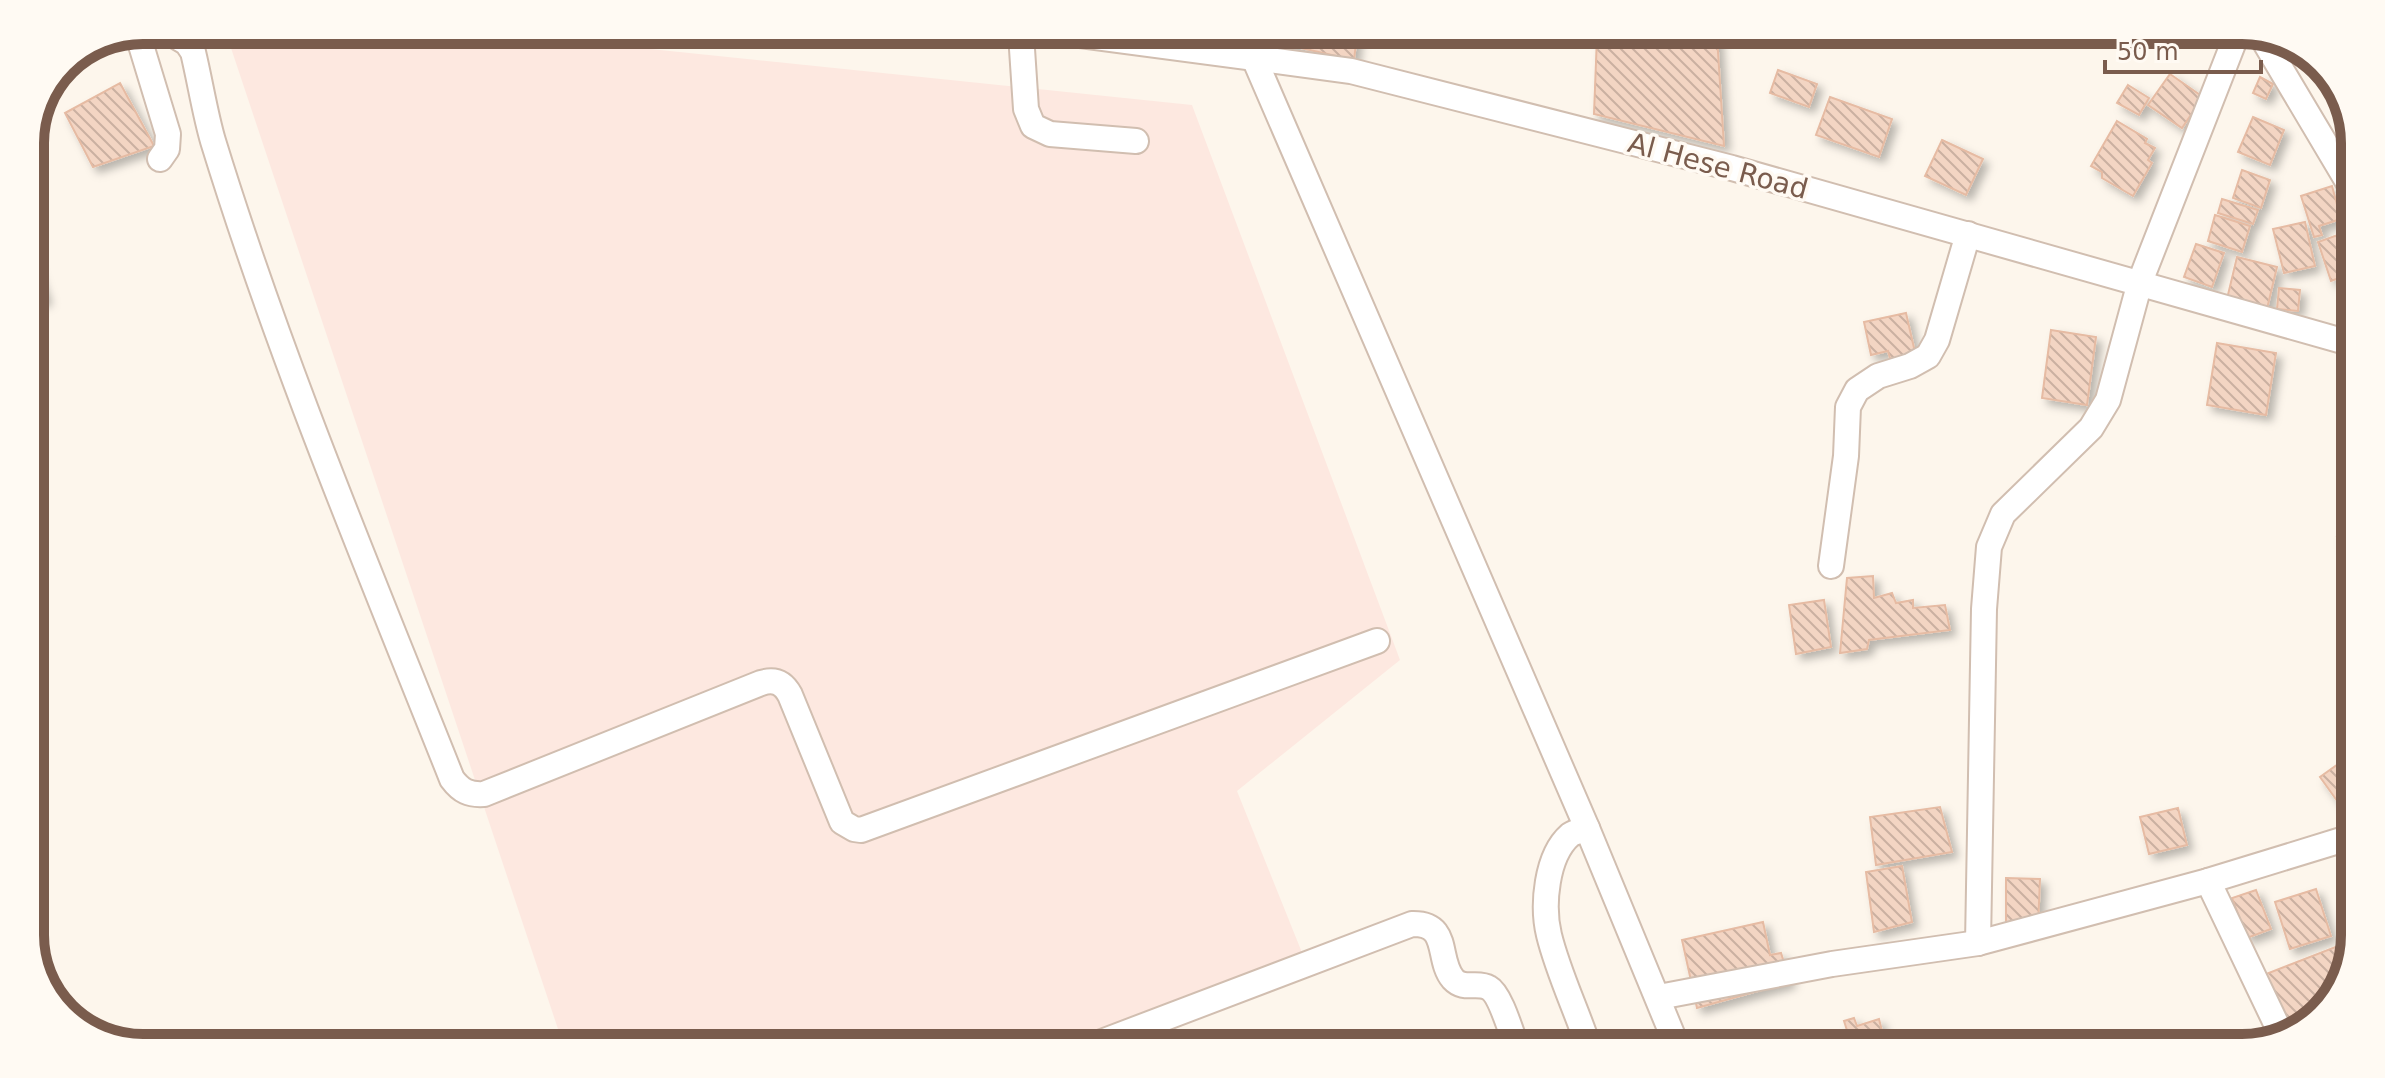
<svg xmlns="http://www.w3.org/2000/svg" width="2385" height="1078" font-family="'DejaVu Sans',sans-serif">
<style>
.commercial{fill:#fde8e0}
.building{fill:url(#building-back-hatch);stroke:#e6bba3;stroke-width:2;filter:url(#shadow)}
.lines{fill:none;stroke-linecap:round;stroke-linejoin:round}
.minor-casing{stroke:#d1beb0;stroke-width:28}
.minor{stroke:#fff;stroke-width:24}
.labels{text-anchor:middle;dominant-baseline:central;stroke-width:7;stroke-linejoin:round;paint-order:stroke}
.street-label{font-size:28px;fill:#7a5c4d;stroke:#fffaf3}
.rim{fill:none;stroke:#7a5c4d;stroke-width:10}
</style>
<defs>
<pattern id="building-back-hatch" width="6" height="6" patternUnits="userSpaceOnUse" patternTransform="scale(2)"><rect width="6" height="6" fill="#f3d5c3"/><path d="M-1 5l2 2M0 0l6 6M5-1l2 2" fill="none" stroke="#cab0a1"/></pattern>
<filter id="shadow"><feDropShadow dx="5.5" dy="5.5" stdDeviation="4" flood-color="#0004"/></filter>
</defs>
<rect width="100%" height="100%" fill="#fdf6ec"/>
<!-- commercial -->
<polygon class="commercial" points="225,30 477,31 1192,105 1400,660 1237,791 1309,970 1101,1043 562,1041"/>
<!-- building -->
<g class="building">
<polygon points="1283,35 1357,35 1354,60 1283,44"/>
<polygon points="1597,36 1717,36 1724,146 1594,114"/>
<polygon points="1778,70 1817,84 1809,107 1770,93"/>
<polygon points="2170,74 2203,97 2182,128 2148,105"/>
<polygon points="2260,77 2273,84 2266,99 2253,93"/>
<polygon points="120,83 154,146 93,167 65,113"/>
<polygon points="2128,85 2149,98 2139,115 2117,103"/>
<polygon points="1830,97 1892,119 1879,157 1816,135"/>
<polygon points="2253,117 2284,130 2270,165 2238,152"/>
<polygon points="2117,121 2147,139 2145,143 2155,148 2148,160 2152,163 2133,196 2102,178 2102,172 2091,166"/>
<polygon points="1942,140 1983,159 1966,195 1925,176"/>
<polygon points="2242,170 2270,180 2261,208 2233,198"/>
<polygon points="2332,186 2341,219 2319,226 2322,235 2314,237 2301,196"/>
<polygon points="2222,199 2258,210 2253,224 2218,213"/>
<polygon points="2215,215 2250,226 2242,252 2208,241"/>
<polygon points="2305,222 2315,266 2284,273 2273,229"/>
<polygon points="2346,232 2354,254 2353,273 2331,281 2318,242"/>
<polygon points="2196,244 2224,253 2212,287 2184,277"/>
<polygon points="30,253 46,299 30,304"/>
<polygon points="2237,257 2277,267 2266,313 2226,303"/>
<polygon points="2279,288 2300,290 2298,311 2277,309"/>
<polygon points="1906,313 1917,361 1892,366 1888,351 1871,355 1864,322"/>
<polygon points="2051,330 2096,337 2087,405 2042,398"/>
<polygon points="2217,343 2276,353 2266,415 2207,405"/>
<polygon points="2351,531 2350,568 2337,537"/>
<polygon points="1873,576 1874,598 1892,593 1896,603 1913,600 1913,608 1945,605 1950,630 1869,640 1867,649 1840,653 1847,578"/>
<polygon points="1824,600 1831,647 1796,654 1789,605"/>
<polygon points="2348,757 2348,816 2320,777"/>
<polygon points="1940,807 1952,852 1876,865 1870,817"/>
<polygon points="2178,808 2187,845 2149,854 2140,817"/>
<polygon points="1902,866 1912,922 1874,932 1866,872"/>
<polygon points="2006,878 2040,879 2038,927 2006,925"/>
<polygon points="2316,889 2331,936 2290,949 2275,902"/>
<polygon points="2256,890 2271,929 2247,938 2232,898"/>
<polygon points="1763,922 1770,955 1781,953 1790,982 1697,1008 1682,940"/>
<polygon points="2338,946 2346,967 2346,979 2312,1020 2288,1029 2266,974"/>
<polygon points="1854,1018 1857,1026 1879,1019 1886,1047 1852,1046 1844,1021"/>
<polygon points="2216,1034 2229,1048 2187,1048"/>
</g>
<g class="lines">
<defs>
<g id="minor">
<path d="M 165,30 L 187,43 L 193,52 C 200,81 205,114 213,141 C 280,359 368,568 452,779 C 461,791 469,795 484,794 L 761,683 C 774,679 783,682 790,695 L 842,822 L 854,829 L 861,830 L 1377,641"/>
<polyline points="137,32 168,134 167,149 160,159"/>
<polyline points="1021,34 1026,109 1033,126 1050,134 1136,141"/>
<polyline points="1073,34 1351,71 1732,168 2353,344"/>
<polyline points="1244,35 1587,828 1677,1046"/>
<polyline points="2263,39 2354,192"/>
<polyline points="1831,566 1846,456 1848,407 1857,390 1878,376 1910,366 1928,356 1937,340 1968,234"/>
<path d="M 1587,828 C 1582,830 1575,832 1570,835 C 1546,856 1542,906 1549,935 C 1558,972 1576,1009 1588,1045"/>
<polyline points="2208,881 2282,1036"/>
<polyline points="1978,943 1984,609 1989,547 2003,514 2091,428 2108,400 2140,282 2235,39"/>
<polyline points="1659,997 1832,964 1978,943 2208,881 2348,838"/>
<path d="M 1099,1043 L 1412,924 C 1451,923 1436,959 1453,979 C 1464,991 1477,981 1489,988 C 1500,994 1511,1032 1516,1045"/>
</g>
</defs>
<!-- minor casing -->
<use href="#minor" class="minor-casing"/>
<!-- minor -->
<use href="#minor" class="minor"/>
</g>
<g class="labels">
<!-- street labels -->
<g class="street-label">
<text transform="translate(1718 166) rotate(15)">Al Hese Road</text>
</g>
</g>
<!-- crop -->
<path d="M0 0H2385V1078H0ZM143 44H2242A99 99 0 0 1 2341 143V935A99 99 0 0 1 2242 1034H143A99 99 0 0 1 44 935V143A99 99 0 0 1 143 44Z" fill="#fffaf3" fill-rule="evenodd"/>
<path class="rim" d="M143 44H2242A99 99 0 0 1 2341 143V935A99 99 0 0 1 2242 1034H143A99 99 0 0 1 44 935V143A99 99 0 0 1 143 44Z"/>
<!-- scale -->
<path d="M2105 60v12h156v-12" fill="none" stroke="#7a5c4d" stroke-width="4"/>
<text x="2117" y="60" font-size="24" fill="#7a5c4d" stroke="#fffaf3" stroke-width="6" paint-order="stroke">50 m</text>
</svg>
